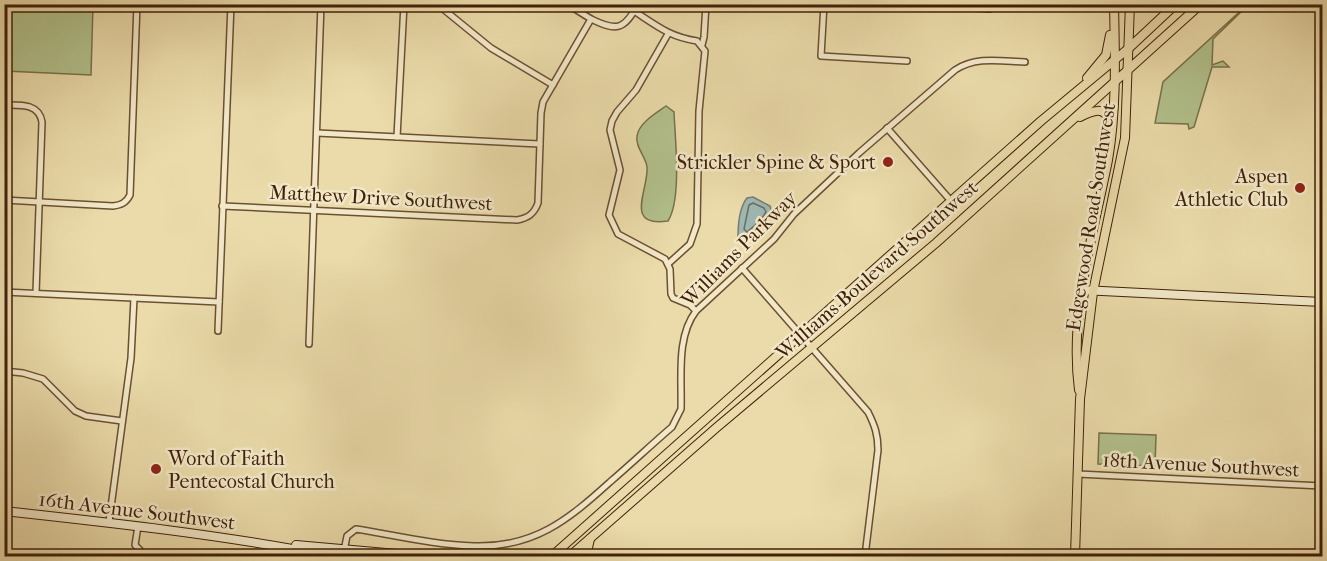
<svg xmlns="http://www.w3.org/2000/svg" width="1327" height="561" font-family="'IM FELL French Canon',serif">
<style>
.green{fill:#b2c18c;stroke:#79714b;stroke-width:1.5}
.water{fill:#9db8b4;stroke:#787c70;stroke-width:1.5}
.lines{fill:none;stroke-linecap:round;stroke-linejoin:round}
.shore{stroke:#6e6c5f;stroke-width:1.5}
.street-casing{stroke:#6b5032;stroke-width:8}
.secondary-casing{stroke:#40210a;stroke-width:10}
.primary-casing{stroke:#40210a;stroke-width:10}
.street{stroke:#f2e8c8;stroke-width:5}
.secondary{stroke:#f2e8c8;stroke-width:8}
.primary{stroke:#ebdbaa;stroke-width:8}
.poi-dot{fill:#8f2418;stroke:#f2e8c8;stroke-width:2}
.labels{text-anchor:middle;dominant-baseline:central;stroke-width:5;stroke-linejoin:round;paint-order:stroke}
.poi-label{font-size:20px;fill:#40210a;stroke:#f2e8c8;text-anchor:end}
.street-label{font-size:20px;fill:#40210a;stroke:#f2e8c8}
</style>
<rect width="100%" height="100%" fill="#ebdbaa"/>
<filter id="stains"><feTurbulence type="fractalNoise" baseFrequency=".00333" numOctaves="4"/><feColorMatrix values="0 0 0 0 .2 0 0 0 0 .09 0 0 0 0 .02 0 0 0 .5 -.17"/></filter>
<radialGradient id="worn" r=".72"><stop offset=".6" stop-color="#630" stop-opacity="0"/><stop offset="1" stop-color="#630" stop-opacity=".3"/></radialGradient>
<!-- green -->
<g class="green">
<polygon points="5,4 93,5 91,75 5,71"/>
<polygon points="1247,5 1252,5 1251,10 1242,11 1213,39 1212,65 1223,61 1229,67 1212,67 1194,127 1189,129 1188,124 1155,123 1163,82"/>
<path d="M 666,106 L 674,112 C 675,138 682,199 668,221 C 623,228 649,189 647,167 C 646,157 635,147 637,136 C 639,123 656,113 666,106 Z"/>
<polygon points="1099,433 1156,435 1155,466 1098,464"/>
</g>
<!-- water -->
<path class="water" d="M 753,197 L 770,206 L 772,213 L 757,233 L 743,242 L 738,237 C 738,224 739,208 747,198 Z"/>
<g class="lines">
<!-- shore -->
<polygon class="shore" points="753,203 764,208 766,212 761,220 747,232 744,229 749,205"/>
<defs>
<g id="street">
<polyline points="437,4 491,48 553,85"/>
<polyline points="567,4 591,19"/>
<polyline points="824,4 821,56 907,61"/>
<polyline points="913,4 990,9 999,4"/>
<path d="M 634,11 C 657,26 670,37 697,41 L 705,51 L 699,111 L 697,224 L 690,244 L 668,264"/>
<polyline points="668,34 636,90 617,112 612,121 610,130 620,170 609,215 618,234 665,259 670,269 671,294 673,298 690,305 696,311"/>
<polyline points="702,45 704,37 706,4"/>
<path d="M 4,105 C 20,105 39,103 42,122 L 36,293"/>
<polyline points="887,128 951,201"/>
<polyline points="317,133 540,144"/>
<polyline points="397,137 404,4"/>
<path d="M 4,200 L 113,206 C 121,205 126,203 130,195 L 137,4"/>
<path d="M 222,206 L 517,220 C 528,218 534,214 538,203 L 541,113 L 543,102 L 591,19 C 616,31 624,31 638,4"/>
<path d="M 742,268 L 868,412 C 875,426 878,435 878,450 L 865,556"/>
<polyline points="4,292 219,302"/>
<polyline points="218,331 231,4"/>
<polyline points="309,344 321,4"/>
<polyline points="4,371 23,373 43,379 75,411 86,416 122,421"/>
<polyline points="1078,474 1322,486"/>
<polyline points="109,522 131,358 134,298"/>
<polyline points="138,526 135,545 143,553 155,556"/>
<path d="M 343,556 L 347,536 L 356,529 C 395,535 434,545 474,546 C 534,548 568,520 610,482 C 631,464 651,445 672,427 L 681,409 C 682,377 676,337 696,311 L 774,239 L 794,214 L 859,153 L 955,70 C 976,56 1000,61 1025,62"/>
</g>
<g id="secondary">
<polyline points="1082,290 1322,302"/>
<path d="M 4,511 C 114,523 223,535 331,556"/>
<polyline points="296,545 420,556"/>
</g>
<g id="primary">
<polyline points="1087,78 1106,55 1110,35"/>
<path d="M 1080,117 C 1092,111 1105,105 1110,122"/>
<path d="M 1079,390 C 1069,312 1093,236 1108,160 C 1117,109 1115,55 1114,4"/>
<polyline points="552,556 1041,121 1129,48 1176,4"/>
<polyline points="570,556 716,428 936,243 1201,4"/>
<polyline points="586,556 590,539"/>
<polyline points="1075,556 1080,399 1093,292 1125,138 1130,4"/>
</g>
</defs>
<!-- street casing -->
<use href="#street" class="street-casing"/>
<!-- secondary casing -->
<use href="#secondary" class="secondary-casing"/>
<!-- primary casing -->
<use href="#primary" class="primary-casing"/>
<!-- street -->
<use href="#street" class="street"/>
<!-- secondary -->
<use href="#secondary" class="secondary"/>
<!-- primary -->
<use href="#primary" class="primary"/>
</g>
<!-- markers -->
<g class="poi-dot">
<circle cx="888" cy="162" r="6"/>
<circle cx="1300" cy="188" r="6"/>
<circle cx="156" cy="469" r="6"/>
</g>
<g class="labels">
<!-- poi labels -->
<g class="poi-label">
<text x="876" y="162">Strickler Spine &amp; Sport</text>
<text x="1288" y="176">Aspen<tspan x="1288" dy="23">Athletic Club</tspan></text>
<text x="168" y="458" text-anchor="start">Word of Faith<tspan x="168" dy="23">Pentecostal Church</tspan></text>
</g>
<!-- street labels -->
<g class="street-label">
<text transform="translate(381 198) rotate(3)">Matthew Drive Southwest</text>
<text transform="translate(1091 217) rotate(-81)">Edgewood Road Southwest</text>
<text transform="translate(739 249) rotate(-45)">Williams Parkway</text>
<text transform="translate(877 270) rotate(-41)">Williams Boulevard Southwest</text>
<text transform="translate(1201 465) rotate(3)">18th Avenue Southwest</text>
<text transform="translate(137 511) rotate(7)">16th Avenue Southwest</text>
</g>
</g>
<!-- margin -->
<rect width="1327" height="561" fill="none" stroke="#ebdbaa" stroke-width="24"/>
<rect x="6" y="6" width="1315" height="549" fill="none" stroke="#40210a" stroke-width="3"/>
<rect x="12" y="12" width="1303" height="537" fill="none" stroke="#40210a" stroke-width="1.5"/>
<rect width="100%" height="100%" filter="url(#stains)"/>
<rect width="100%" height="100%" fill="url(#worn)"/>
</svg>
